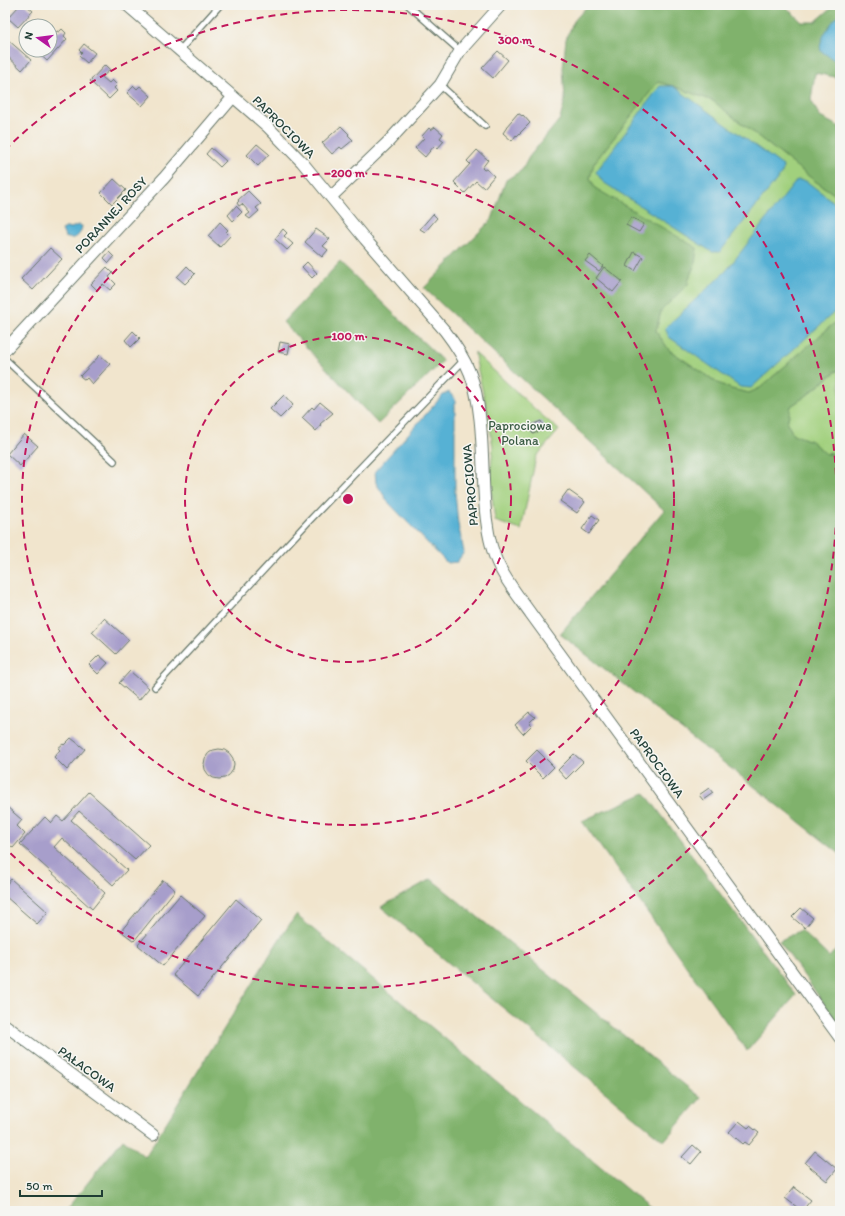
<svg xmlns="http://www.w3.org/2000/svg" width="845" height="1216" font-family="Itim,sans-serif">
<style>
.green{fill:#a1d07d;stroke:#608658}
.forest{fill:#80b26c;stroke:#507850}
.water{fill:#56b1d4;stroke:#3a7784}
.building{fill:#a79ecb}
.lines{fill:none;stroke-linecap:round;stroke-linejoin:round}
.lane-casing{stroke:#68786a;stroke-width:8}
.street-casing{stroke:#68786a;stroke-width:13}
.lane{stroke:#fff;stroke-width:5.5}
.street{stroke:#fff;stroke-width:11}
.ring{fill:none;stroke:#c2185b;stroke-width:2;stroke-dasharray:7 5}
.labels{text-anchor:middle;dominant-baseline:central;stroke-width:3;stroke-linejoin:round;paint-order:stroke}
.street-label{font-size:13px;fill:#1f3d34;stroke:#f6f6f2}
.park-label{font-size:13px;fill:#395a43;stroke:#f6f6f2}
.centre{fill:#c2185b;stroke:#f6f6f2;stroke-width:2}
.ring-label{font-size:12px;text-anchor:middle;font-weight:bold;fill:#c2185b;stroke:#f6f6f2;stroke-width:3;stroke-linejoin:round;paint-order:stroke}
</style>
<rect width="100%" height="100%" fill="#f6f6f2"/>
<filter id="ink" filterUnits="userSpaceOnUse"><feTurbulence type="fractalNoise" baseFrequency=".025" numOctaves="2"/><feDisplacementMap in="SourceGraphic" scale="8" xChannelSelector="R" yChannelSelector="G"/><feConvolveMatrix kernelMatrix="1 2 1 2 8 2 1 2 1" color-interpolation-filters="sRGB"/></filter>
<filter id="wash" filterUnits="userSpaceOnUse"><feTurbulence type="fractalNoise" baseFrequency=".012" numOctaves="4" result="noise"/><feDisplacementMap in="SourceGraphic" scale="16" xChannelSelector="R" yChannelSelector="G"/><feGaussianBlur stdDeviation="0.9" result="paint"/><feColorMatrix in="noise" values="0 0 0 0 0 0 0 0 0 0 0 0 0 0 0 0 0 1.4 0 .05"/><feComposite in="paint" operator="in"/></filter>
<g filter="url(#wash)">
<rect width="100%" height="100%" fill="#f1e5cd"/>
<!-- green -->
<g class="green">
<polygon points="658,82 673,86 713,101 815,181 840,198 840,318 760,388 749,393 731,389 718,383 669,350 656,331 661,311 688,284 689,278 695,264 595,188 590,178 594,163"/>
<polygon points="474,352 537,411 559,430 536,457 521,530 495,521 490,478 493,447 487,411"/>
<polygon points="837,371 840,371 840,453 826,454 811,441 793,434 787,423 791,406 806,396"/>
</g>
<!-- forest -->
<g class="forest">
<polygon points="588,5 784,5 802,22 815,22 835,5 840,5 840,78 815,73 811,100 820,117 840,127 840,198 815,181 713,101 673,86 658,82 594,163 590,178 595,188 697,248 695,264 689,278 688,284 661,311 656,331 669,350 718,383 731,389 749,393 760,388 840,318 840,371 836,371 806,396 791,406 787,423 793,434 811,441 826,454 840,453 840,854 560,634 664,510 424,288 492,219 506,180 522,170 529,157 560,119 565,100 563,68 566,39 574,21"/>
<polygon points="340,262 443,361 378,424 283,322"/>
<polygon points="645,793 796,995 747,1051 582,821"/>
<polygon points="431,879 701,1098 664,1141 381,907"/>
<polygon points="296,915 653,1211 65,1211 123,1139 145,1157 277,943"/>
<polygon points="801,930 829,957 840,945 840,1026 779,941"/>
</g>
<!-- water -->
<g class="water">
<path d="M 840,14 L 840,64 L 821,51 C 817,41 832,21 840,14 Z"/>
<polygon points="660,86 673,86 783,166 782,173 720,252 712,252 603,182 596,172"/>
<polygon points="797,180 806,181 840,207 840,307 751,388 740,387 669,337 665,328 726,271"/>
<path d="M 78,225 L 82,226 C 81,236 74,241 65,237 L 62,230 L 68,227 L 71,228 Z"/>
<polygon points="449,392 455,399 455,492 458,524 464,552 457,562 447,563 388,502 376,483 375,471 443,395"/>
</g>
<g id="blocks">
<!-- building -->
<g class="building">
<polygon points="17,5 26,5 33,11 18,27 8,18 19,6"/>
<polygon points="62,29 66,33 64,36 67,39 47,61 37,52 40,50 50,50 50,39 57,31 59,32"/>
<polygon points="7,39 31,60 22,70 5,54 5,41"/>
<polygon points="84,44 95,53 87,63 79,56 82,53 79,50"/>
<polygon points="498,51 508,60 493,78 482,68"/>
<polygon points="105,65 110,70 102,77 109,83 112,80 117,85 114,88 117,91 109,99 90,81"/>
<polygon points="134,86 137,89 140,86 151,96 142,106 127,93"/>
<polygon points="518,113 522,116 523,115 530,123 517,136 516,135 512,141 503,133 507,127 506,127"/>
<polygon points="341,126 349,134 348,135 353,140 342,149 340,147 332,154 322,143"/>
<polygon points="435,127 443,134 440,138 444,141 437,149 434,146 425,157 415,148 424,138 422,136 429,128 431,130"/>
<polygon points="257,144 269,154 258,166 247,155"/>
<polygon points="211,148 226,161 220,167 206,154"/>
<polygon points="477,150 488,160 482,168 484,170 486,169 494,176 484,188 476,181 465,193 454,182 470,164 467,161"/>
<polygon points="114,179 126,190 112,204 101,193"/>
<polygon points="248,191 261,204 256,208 259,211 250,219 246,216 250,213 242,204 239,206 237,203 239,201 238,200"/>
<polygon points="236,206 242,212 233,221 228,215"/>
<polygon points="433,214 437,218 425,232 420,229"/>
<polygon points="631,217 644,224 639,232 626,225"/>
<polygon points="220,222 228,230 226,232 230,236 220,247 208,236"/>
<polygon points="283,229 287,233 284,236 293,244 287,250 275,239"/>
<polygon points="316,229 330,239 323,246 328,250 322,257 305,242"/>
<polygon points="50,248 62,259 33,290 21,279"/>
<polygon points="109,252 114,257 109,263 104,258"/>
<polygon points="634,252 643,257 635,271 627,266"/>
<polygon points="590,255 603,266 599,271 585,261"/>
<polygon points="307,262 317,273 312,278 302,267"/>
<polygon points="187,266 195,274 185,284 177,277"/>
<polygon points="107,267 113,273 109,277 116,284 110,290 103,284 97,290 91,284"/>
<polygon points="604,267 622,281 613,292 596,278"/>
<polygon points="133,331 140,338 131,347 125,340"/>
<polygon points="280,342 290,344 288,354 278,352"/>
<polygon points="100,355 110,364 92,384 87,378 85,380 80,376"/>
<polygon points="284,395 293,405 280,418 270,409"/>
<polygon points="320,402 333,413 320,424 321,425 316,431 302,418 312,407 314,409"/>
<polygon points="541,421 545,429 533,434 529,426"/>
<polygon points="24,434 38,446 20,466 7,454"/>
<polygon points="568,490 585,502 577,513 560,501"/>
<polygon points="592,515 599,520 589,534 582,529"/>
<polygon points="104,618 129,640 116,654 92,632"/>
<polygon points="99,655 108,663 98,674 89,665"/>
<polygon points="130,671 149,688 139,700 119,683"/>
<polygon points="529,712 535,717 529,723 532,725 523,734 515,725"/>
<polygon points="71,738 85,749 67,770 54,757 60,750 58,748 63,744 64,745"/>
<circle cx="219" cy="764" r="15"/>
<polygon points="537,750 554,767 543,778 526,761"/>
<polygon points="574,754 583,762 566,779 558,770"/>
<polygon points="709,788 713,793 703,800 699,795"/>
<polygon points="89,792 149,845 135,860 79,811 71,820 127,870 113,885 62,838 54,847 105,893 92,909 20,844 45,817 51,823 57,816 63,821"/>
<polygon points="6,806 22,820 17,826 25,834 13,848 5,841 5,807"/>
<polygon points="11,879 48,912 37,924 5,896 5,886"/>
<polygon points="163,880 175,890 134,941 121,931"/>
<polygon points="180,895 205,916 163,966 138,945"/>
<polygon points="236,899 261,920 198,996 173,975"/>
<polygon points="840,905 840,914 836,910"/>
<polygon points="801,908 813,918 805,928 792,917"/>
<polygon points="739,1121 748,1128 750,1126 759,1133 749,1145 745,1142 743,1144 729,1132"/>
<polygon points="693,1145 701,1152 691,1164 682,1157"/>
<polygon points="815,1151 837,1169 827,1181 805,1163"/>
<polygon points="794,1187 811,1200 802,1211 785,1198"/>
</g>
</g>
</g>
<g filter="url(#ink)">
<use href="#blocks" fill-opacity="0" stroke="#68786a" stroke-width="1"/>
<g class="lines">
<defs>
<g id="lane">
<polyline points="408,5 460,51"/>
<polyline points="179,51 220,5"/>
<polyline points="440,85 485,126"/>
<polyline points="5,359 114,461"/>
<polyline points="155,687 309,521 464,360"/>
</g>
<g id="street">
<path d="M 127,5 L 267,126 L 302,162 L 365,239 L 445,331 C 455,344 464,358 470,373 C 483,407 482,455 484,491 C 485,513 487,536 495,557 C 502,576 519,597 531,614 L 840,1038"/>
<polyline points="331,197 388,142 440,85 460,51 501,5"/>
<polyline points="5,350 164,178 233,97"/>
<polyline points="5,1025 153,1135"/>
</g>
</defs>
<!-- lane casing -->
<use href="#lane" class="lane-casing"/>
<!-- street casing -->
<use href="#street" class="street-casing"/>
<!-- lane -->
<use href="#lane" class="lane"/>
<!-- street -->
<use href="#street" class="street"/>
</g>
</g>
<!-- distance rings -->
<g class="ring">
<circle cx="348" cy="499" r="163"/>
<circle cx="348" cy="499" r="326"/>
<path d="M5 150A489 489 0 1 1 5 848"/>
</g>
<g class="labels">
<!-- street labels -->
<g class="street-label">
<text transform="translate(284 127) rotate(45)">PAPROCIOWA</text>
<text transform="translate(111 215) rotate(-47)">PORANNEJ ROSY</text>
<text transform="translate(470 485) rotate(-95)">PAPROCIOWA</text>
<text transform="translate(657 763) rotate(54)">PAPROCIOWA</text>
<text transform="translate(87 1069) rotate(36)">PAŁACOWA</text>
</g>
<!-- park labels -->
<g class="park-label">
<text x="520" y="425">Paprociowa<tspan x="520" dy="15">Polana</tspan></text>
</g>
</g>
<circle cx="348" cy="499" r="6" class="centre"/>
<g class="ring-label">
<text x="515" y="44">300 m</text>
<text x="348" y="177">200 m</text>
<text x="348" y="340">100 m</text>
</g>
<!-- margin -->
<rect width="845" height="1216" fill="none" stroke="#f6f6f2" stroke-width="20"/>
<!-- north arrow -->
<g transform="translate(38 38) rotate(284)"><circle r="19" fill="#f6f6f2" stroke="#a0aca6"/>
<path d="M0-3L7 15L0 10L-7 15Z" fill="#b5179e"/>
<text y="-6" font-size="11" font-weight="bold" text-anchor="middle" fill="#1f3d34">N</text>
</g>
<!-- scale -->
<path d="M20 1190v6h82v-6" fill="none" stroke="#1f3d34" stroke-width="2"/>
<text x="26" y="1190" font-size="12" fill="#1f3d34" stroke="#f6f6f2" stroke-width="3" paint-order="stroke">50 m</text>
</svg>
